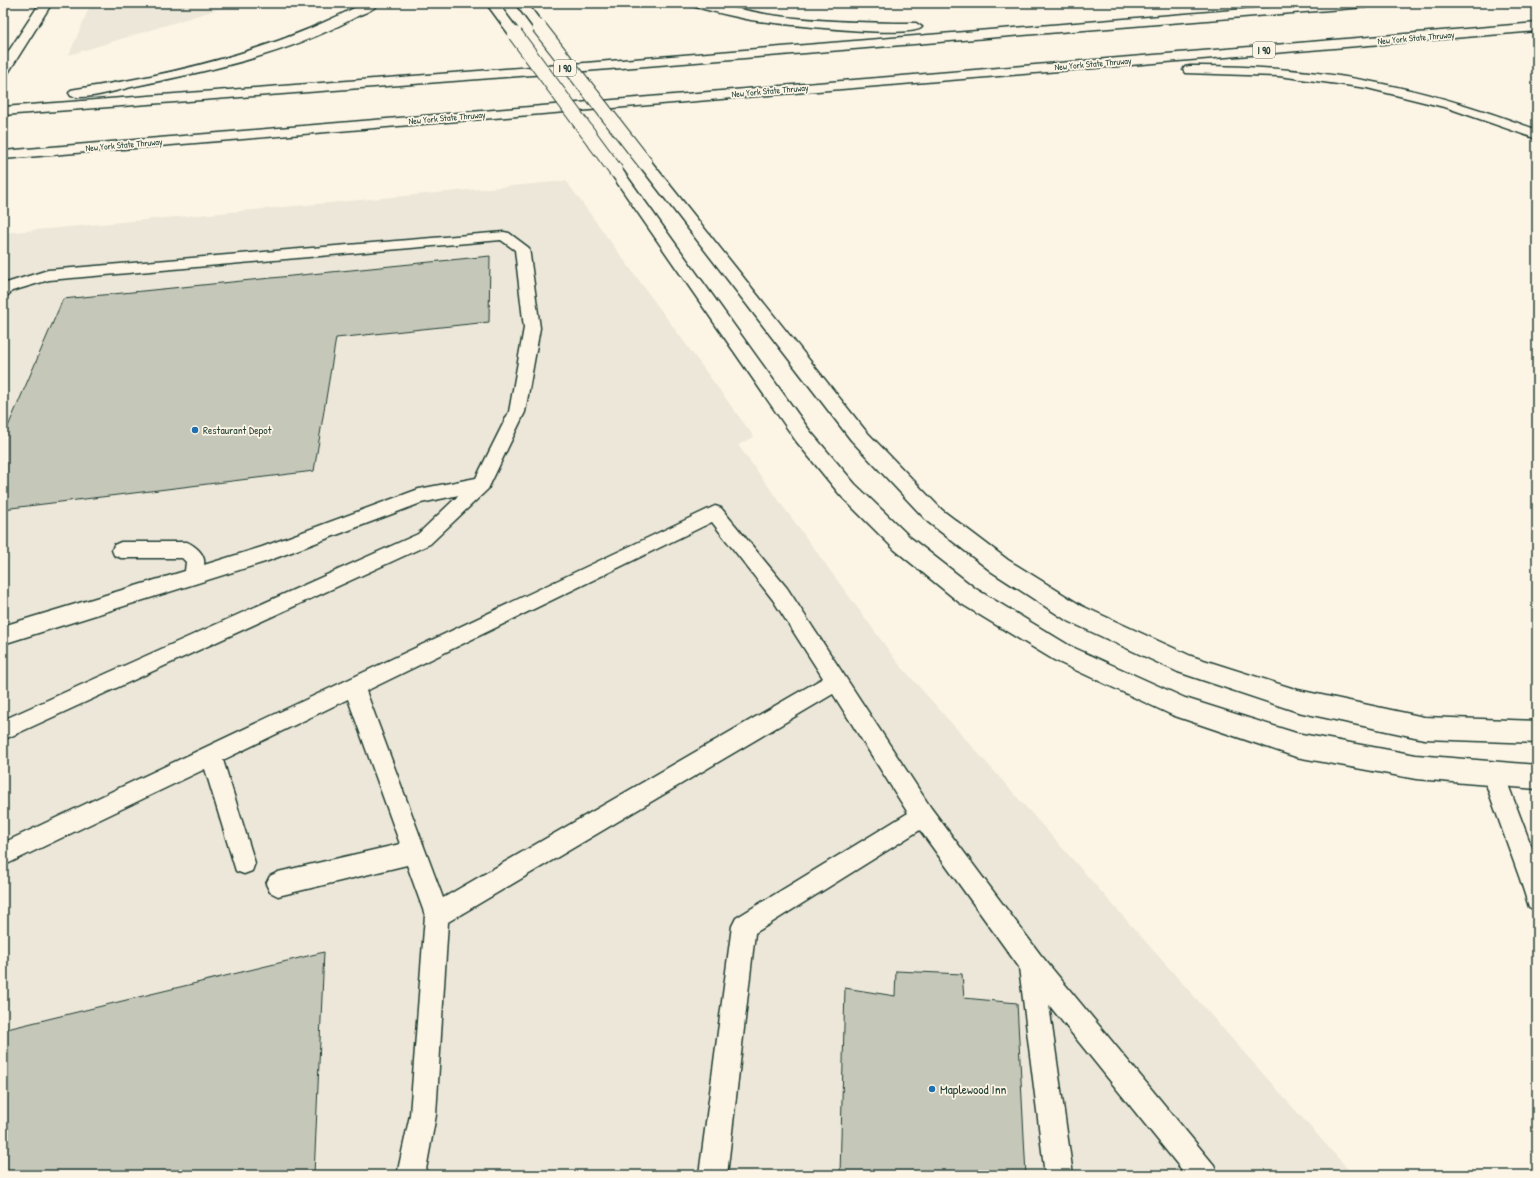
<svg xmlns="http://www.w3.org/2000/svg" width="1540" height="1178" font-family="'Patrick Hand',sans-serif">
<style>
.built{fill:#ece7d8}
.building{fill:#c5c7b9;stroke:#1f3d34}
.lines{fill:none;stroke-linecap:round;stroke-linejoin:round}
.service-casing{stroke:#1f3d34;stroke-width:3}
.tertiary-casing{stroke:#1f3d34;stroke-width:3}
.motorway-casing{stroke:#1f3d34;stroke-width:3}
.service{fill:#fcf5e5;fill-rule:evenodd}
.tertiary{fill:#fcf5e5;fill-rule:evenodd}
.motorway{fill:#fcf5e5;fill-rule:evenodd}
.motorway-bridge-casing{stroke:#1f3d34;stroke-width:16;stroke-linecap:butt}
.motorway-bridge{stroke:#fcf5e5;stroke-width:14}
.poi-dot{fill:#1f6fb2;stroke:#fcf5e5;stroke-width:1.5}
.labels{text-anchor:middle;dominant-baseline:central;stroke-width:3.5;stroke-linejoin:round;paint-order:stroke}
.far-street-label{font-size:9px;fill:#1f3d34;stroke:#fcf5e5}
.shield{fill:#fcf5e5;stroke:#617469;stroke-width:1}
.shield-label{font-size:10px;font-weight:bold;fill:#1f3d34}
.poi-label{font-size:11px;fill:#1f3d34;stroke:#fcf5e5;text-anchor:start}
.near-poi-label{font-size:13px;fill:#1f3d34;stroke:#fcf5e5;text-anchor:start}
</style>
<rect width="100%" height="100%" fill="#fcf5e5"/>
<filter id="ink" filterUnits="userSpaceOnUse"><feTurbulence type="fractalNoise" baseFrequency=".025" numOctaves="2"/><feDisplacementMap in="SourceGraphic" scale="8" xChannelSelector="R" yChannelSelector="G"/><feConvolveMatrix kernelMatrix="1 2 1 2 8 2 1 2 1" color-interpolation-filters="sRGB"/></filter>
<g filter="url(#ink)">
<!-- built -->
<g class="built">
<polygon points="91,3 238,3 69,55"/>
<polygon points="566,181 754,437 738,445 898,663 1353,1175 3,1175 3,233"/>
</g>
<!-- building -->
<g class="building">
<polygon points="490,256 489,322 336,338 314,471 3,509 3,438 63,299"/>
<polygon points="324,952 314,1175 3,1175 3,1030"/>
<polygon points="896,971 962,974 964,998 1017,1003 1026,1175 840,1175 845,988 895,996"/>
</g>
<g class="lines">
<defs>
<g id="service">
<path d="M 504,232 L 509,233 L 529,248 L 540,328 L 525,412 L 488,489 L 430,544 L 3,740 L 3,720 L 418,534 L 459,495 L 421,503 L 265,562 L 3,644 L 3,626 L 185,571 L 186,562 L 182,558 L 121,558 L 114,555 L 112,550 L 114,545 L 121,542 L 187,542 C 196,546 206,555 204,565 L 262,547 L 419,489 L 476,478 L 509,412 L 524,328 L 515,250 L 501,240 L 49,280 L 12,291 L 8,295 L 3,297 L 3,284 L 48,270 Z"/>
<path d="M 715,506 L 721,508 L 787,588 L 931,808 L 1040,954 L 1214,1165 L 1218,1175 L 1186,1175 L 1049,1005 L 1073,1175 L 1045,1175 L 1019,967 L 920,830 L 755,933 L 727,1175 L 699,1175 L 732,926 L 736,918 L 908,813 L 833,694 L 448,922 L 436,1115 L 425,1175 L 397,1175 L 410,1115 L 425,915 L 407,865 L 278,896 L 270,892 L 266,884 L 270,876 L 278,872 L 400,844 L 348,699 L 223,760 L 255,863 L 252,871 L 244,874 L 236,871 L 205,769 L 3,866 L 3,843 ZM 712,522 L 773,600 L 823,678 L 443,898 L 366,691 Z"/>
<polygon points="1493,763 1501,766 1537,861 1537,911 1529,907 1520,879 1482,773 1485,766"/>
</g>
<polygon id="tertiary" points="40,3 52,3 8,73 3,74 3,60"/>
<g id="motorway">
<path d="M 364,3 L 379,3 C 375,10 363,13 356,17 C 286,55 208,71 131,87 C 115,91 86,100 71,96 L 69,93 L 71,90 L 76,89 C 175,75 275,50 364,3 Z"/>
<polygon points="486,3 498,3 521,34 519,37 511,37"/>
<polygon points="515,3 527,3 545,27 543,30 535,30"/>
<path d="M 690,3 C 720,3 748,12 778,16 C 824,22 870,23 916,23 L 922,27 C 914,40 772,23 751,20 C 731,16 711,11 692,6 Z"/>
<polygon points="1321,3 1372,3 1366,7 585,71 3,115 3,107 585,63"/>
<polygon points="1537,23 1537,31 3,159 3,151"/>
<path d="M 1190,66 C 1316,65 1419,85 1537,130 L 1537,139 L 1448,108 L 1367,88 L 1279,76 L 1185,73 L 1183,70 L 1185,67 Z"/>
<polygon points="645,159 650,160 865,430 942,510 1008,560 1082,606 1191,656 1298,690 1424,717 1537,721 1537,743 1424,739 1298,712 1178,672 1066,620 992,572 928,522 851,440 640,166 638,163 640,160"/>
<polygon points="616,167 621,168 810,431 855,484 911,538 976,589 1070,646 1185,698 1296,733 1416,755 1537,765 1537,789 1416,779 1296,757 1172,715 1054,660 960,603 895,550 841,496 796,441 609,171 611,168"/>
</g>
</defs>
<!-- service casing -->
<use href="#service" class="service-casing"/>
<!-- tertiary casing -->
<use href="#tertiary" class="tertiary-casing"/>
<!-- motorway casing -->
<use href="#motorway" class="motorway-casing"/>
<!-- service -->
<use href="#service" class="service"/>
<!-- tertiary -->
<use href="#tertiary" class="tertiary"/>
<!-- motorway -->
<use href="#motorway" class="motorway"/>
<defs>
<g id="motorway-bridge">
<polyline points="539,27 645,163"/>
<polyline points="515,34 616,171"/>
</g>
</defs>
<!-- motorway-bridge casing -->
<use href="#motorway-bridge" class="motorway-bridge-casing"/>
<!-- motorway-bridge -->
<use href="#motorway-bridge" class="motorway-bridge"/>
</g>
</g>
<!-- markers -->
<g class="poi-dot">
<circle cx="195" cy="430" r="4"/>
<circle cx="932" cy="1089" r="4"/>
</g>
<g class="labels">
<!-- far-street labels -->
<g class="far-street-label">
<text transform="translate(1416 38) rotate(-5)">New York State Thruway</text>
<text transform="translate(1093 64) rotate(-5)">New York State Thruway</text>
<text transform="translate(770 91) rotate(-5)">New York State Thruway</text>
<text transform="translate(447 118) rotate(-5)">New York State Thruway</text>
<text transform="translate(124 145) rotate(-5)">New York State Thruway</text>
</g>
<!-- shield labels -->
<g class="shield">
<rect x="1253" y="42" width="22" height="16" rx="3"/>
<rect x="554" y="60" width="22" height="16" rx="3"/>
</g>
<g class="shield-label">
<text x="1264" y="50">I 90</text>
<text x="565" y="68">I 90</text>
</g>
<!-- poi labels -->
<g class="poi-label">
<text x="203" y="430">Restaurant Depot</text>
</g>
<!-- near-poi labels -->
<g class="near-poi-label">
<text x="940" y="1089">Maplewood Inn</text>
</g>
</g>
<!-- margin -->
<rect width="1540" height="1178" fill="none" stroke="#fcf5e5" stroke-width="16"/>
<rect x="8" y="8" width="1524" height="1162" fill="none" stroke="#1f3d34" stroke-width="1.5" filter="url(#ink)"/>
</svg>
